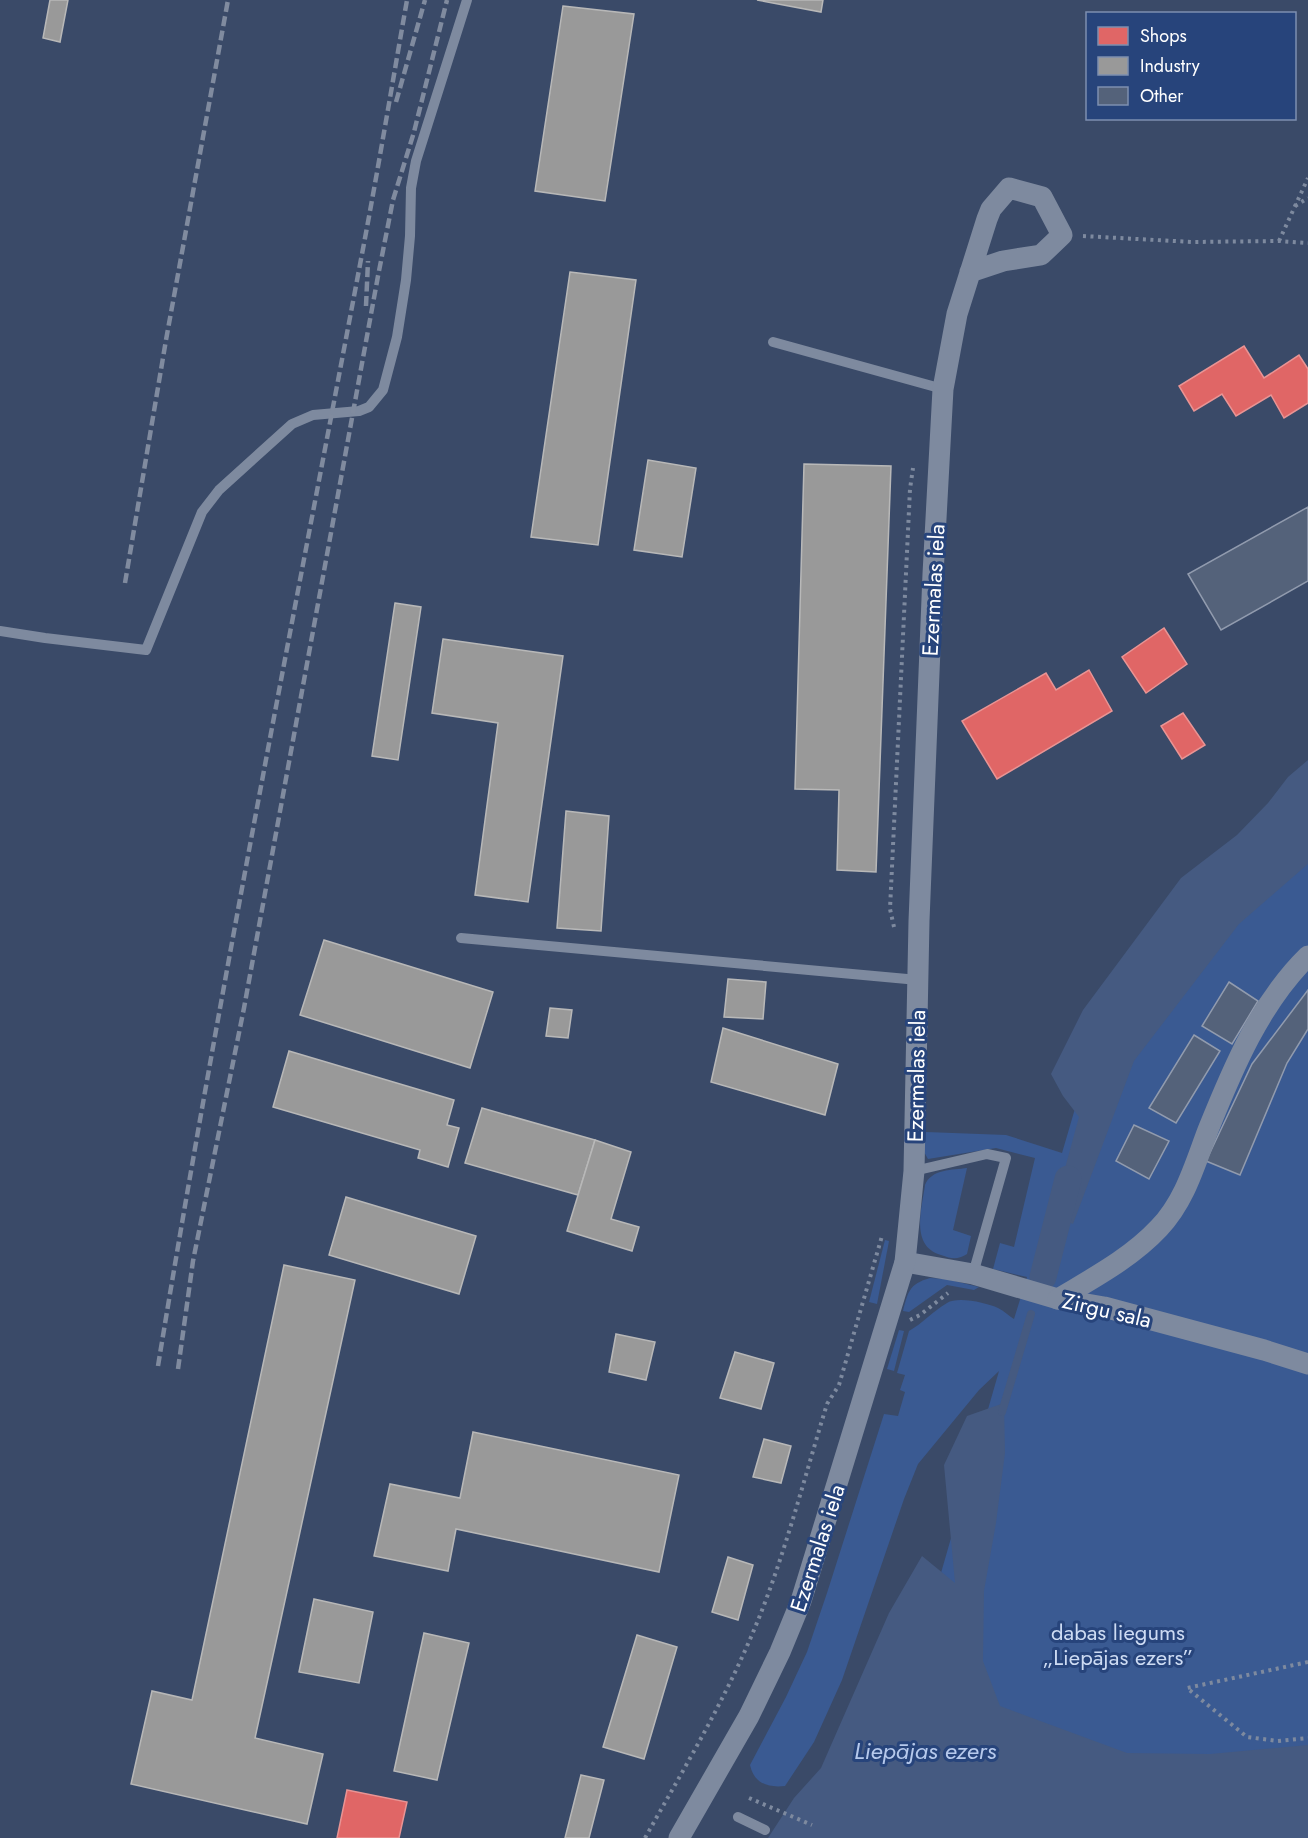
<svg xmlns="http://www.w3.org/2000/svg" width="1308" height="1838" font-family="Jost,sans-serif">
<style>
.green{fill:#3a5a92}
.water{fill:#455a81}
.shops{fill:#e06666;stroke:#e99494;stroke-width:1.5}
.industry{fill:#999;stroke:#b8b8b8;stroke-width:1.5}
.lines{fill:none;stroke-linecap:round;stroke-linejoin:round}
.stream{stroke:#455a81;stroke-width:8}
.canal{stroke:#455a81;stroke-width:27}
.building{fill:#54627a;stroke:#919bae;stroke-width:1.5}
.path{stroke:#7e8a9f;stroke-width:4;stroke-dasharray:3 4.5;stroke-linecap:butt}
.lane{stroke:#7e8a9f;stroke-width:10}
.street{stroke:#7e8a9f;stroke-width:21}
.rail{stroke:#808b9f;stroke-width:4.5;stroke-dasharray:10 4.5;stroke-linecap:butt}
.labels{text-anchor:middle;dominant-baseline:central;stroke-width:6;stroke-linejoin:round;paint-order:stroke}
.street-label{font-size:22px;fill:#fff;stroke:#27447b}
.park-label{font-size:22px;fill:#cddbf3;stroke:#27447b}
.water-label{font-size:24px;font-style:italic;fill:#b6c9ec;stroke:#27447b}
</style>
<rect width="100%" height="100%" fill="#3a4a68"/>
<!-- green -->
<g class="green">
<path d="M 1308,821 L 1308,1838 L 891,1747 L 999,1371 L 979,1390 L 918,1464 L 904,1499 L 842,1680 L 814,1742 L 785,1786 C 767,1788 754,1783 750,1765 L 786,1697 L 807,1652 L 827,1593 L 884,1414 L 898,1416 L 905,1392 L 900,1390 L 905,1375 L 897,1373 L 909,1331 C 923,1323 933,1311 947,1303 C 958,1296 987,1303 998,1308 C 1004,1311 1009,1316 1014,1319 L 1027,1277 L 993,1269 L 1000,1243 L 1014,1247 L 1035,1158 L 996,1148 L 928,1159 L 924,1152 L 926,1132 L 1006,1135 L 1062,1153 L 1086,1071 Z"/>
<path d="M 967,1168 L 953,1230 L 971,1236 L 967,1254 C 957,1260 952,1259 941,1255 C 910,1246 922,1208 925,1185 C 931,1169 953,1170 967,1168 Z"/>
<polygon points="885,1240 889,1241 877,1304 869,1302"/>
<path d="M 930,1278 L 946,1279 L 979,1287 L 974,1290 L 947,1285 L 909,1312 L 903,1311 C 908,1292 909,1284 930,1278 Z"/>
<polygon points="899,1330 904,1331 894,1371 887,1369"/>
</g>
<!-- water -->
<g class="water">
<polygon points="1308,760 1308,864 1239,924 1134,1061 1073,1224 1063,1220 1054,1208 1079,1117 1063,1096 1051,1074 1083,1010 1181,878 1237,835 1268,803 1288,777"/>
<polygon points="1004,1403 1005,1453 996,1523 984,1591 983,1661 1000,1706 1127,1753 1210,1754 1308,1745 1308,1838 768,1838 794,1798 821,1768 889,1613 922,1556 955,1583 944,1465 967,1416"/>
</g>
<!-- shops -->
<g class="shops">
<polygon points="1244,346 1264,378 1299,355 1308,369 1308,403 1284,418 1271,395 1236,416 1222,394 1194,411 1179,386"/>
<polygon points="1164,628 1187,664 1146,693 1122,657"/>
<polygon points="1089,670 1112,711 997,779 962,721 1046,673 1056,690"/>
<polygon points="1183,713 1205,745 1182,759 1161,726"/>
<polygon points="347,1790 407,1802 399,1838 337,1838"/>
</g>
<!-- industry -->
<g class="industry">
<polygon points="50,0 68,0 60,42 43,38"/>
<polygon points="757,0 823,0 821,12"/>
<polygon points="563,6 634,14 605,201 535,191"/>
<polygon points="570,272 636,280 598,545 531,537"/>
<polygon points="648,460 696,468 682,557 634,550"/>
<polygon points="804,464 891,466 876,872 837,870 839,790 795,789"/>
<polygon points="395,603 421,607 398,760 372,756"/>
<polygon points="443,639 563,656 528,902 475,895 498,723 432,713"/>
<polygon points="566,811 609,816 601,931 557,928"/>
<polygon points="324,940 493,992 470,1068 300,1015"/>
<polygon points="728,979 766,982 763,1019 724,1017"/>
<polygon points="550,1008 572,1010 568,1038 546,1036"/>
<polygon points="723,1028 838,1064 825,1115 711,1082"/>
<polygon points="289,1051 454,1100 447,1125 459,1128 448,1167 418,1158 420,1150 273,1107"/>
<polygon points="482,1108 595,1140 578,1195 465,1163"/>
<polygon points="595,1140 631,1152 611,1219 639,1227 632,1251 567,1231"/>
<polygon points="346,1197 476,1236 459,1294 329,1255"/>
<polygon points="284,1265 355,1280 255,1738 323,1754 307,1824 131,1784 152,1691 192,1700"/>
<polygon points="616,1334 655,1342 646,1380 609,1372"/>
<polygon points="735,1352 774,1363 761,1409 720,1398"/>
<polygon points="473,1432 679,1475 659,1572 456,1529 448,1571 374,1556 390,1484 460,1498"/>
<polygon points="764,1439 791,1446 781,1483 753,1477"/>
<polygon points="728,1557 753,1565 738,1620 712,1612"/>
<polygon points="314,1599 373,1612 359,1683 299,1672"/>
<polygon points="424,1633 469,1643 437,1780 394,1771"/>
<polygon points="637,1635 677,1647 644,1759 603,1747"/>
<polygon points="581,1775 604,1780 589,1838 565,1838"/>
</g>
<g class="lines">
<!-- stream -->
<polyline class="stream" points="1002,1412 1031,1314"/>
<!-- canal -->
<polyline class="canal" points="1043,1277 1068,1179"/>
</g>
<!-- building -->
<g class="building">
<polygon points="1308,507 1308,581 1221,630 1188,574"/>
<polygon points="1229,982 1258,1001 1232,1044 1202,1026"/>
<polygon points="1308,990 1308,1029 1287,1063 1240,1175 1206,1161 1252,1064"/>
<polygon points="1194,1035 1220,1051 1176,1123 1149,1108"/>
<polygon points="1134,1125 1169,1141 1149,1179 1116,1161"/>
</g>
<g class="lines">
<!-- path -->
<g class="path">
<polyline points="1295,206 1308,198"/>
<polyline points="1083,236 1192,242 1279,241 1308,243"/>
<polyline points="1279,241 1308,178"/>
<polyline points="894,927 890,909 910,489 913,468"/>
<polyline points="910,1320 920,1315 948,1293"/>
<polyline points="1308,1662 1187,1688 1247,1737 1278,1741 1308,1738"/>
<polyline points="749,1798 812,1825"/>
<path d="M 645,1838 C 682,1772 721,1707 751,1637 C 783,1563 803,1482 827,1404 L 839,1385 L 882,1236"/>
</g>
<!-- lane -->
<g class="lane">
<polyline points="773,342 943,389"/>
<polyline points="0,631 45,638 146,650 202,512 219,490 292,424 313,415 359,411 369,407 383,390 397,337 406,280 410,236 411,188 416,161 467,0"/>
<polyline points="461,938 918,980"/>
<polyline points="914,1171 987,1154 1006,1158 973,1274"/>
<polyline points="738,1817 765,1830"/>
</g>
<!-- street -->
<g class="street">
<polyline points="905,1262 973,1274 1058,1299 1104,1307 1264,1350 1308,1364"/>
<path d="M 1058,1299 C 1093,1278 1131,1258 1159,1228 C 1185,1201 1195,1164 1208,1130 C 1233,1068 1260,1003 1308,956"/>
<polyline points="679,1838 749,1716 780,1652 801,1601 905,1262 914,1171 919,921 933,574 943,389 957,314 987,219 991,209 1009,188 1042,197 1062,235 1041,255 1003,261 970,272"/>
</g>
<!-- rail -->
<g class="rail">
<polyline points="396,102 425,0"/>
<polyline points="366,306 368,261"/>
<polyline points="125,583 166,340 228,0"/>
<path d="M 158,1366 C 219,994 292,625 362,254 C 378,170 392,85 407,0"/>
<polyline points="178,1369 193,1261 244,1008 378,276 393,200 414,132 447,0"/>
</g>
</g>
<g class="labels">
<!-- street labels -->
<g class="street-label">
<text transform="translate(933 590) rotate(-87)">Ezermalas iela</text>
<text transform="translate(916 1076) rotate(-89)">Ezermalas iela</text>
<text transform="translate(1107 1310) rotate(13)">Zirgu sala</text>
<text transform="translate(817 1548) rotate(-72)">Ezermalas iela</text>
</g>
<!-- park labels -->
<g class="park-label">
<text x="1118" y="1632">dabas liegums<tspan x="1118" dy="25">„Liepājas ezers”</tspan></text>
</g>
<!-- water labels -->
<g class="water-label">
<text x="925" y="1750">Liepājas ezers</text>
</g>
</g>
<!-- legend -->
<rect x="1086" y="12" width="210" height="108" fill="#27447b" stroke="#7d8fb0" stroke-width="1.5"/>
<rect x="1098" y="27" width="30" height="18" fill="#e06666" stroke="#7d8fb0" stroke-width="1.5"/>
<text x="1140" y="42" font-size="18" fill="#ffffff">Shops</text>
<rect x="1098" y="57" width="30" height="18" fill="#999999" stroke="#7d8fb0" stroke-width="1.5"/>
<text x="1140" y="72" font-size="18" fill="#ffffff">Industry</text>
<rect x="1098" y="87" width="30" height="18" fill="#54627a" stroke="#7d8fb0" stroke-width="1.5"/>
<text x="1140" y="102" font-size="18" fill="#ffffff">Other</text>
</svg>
